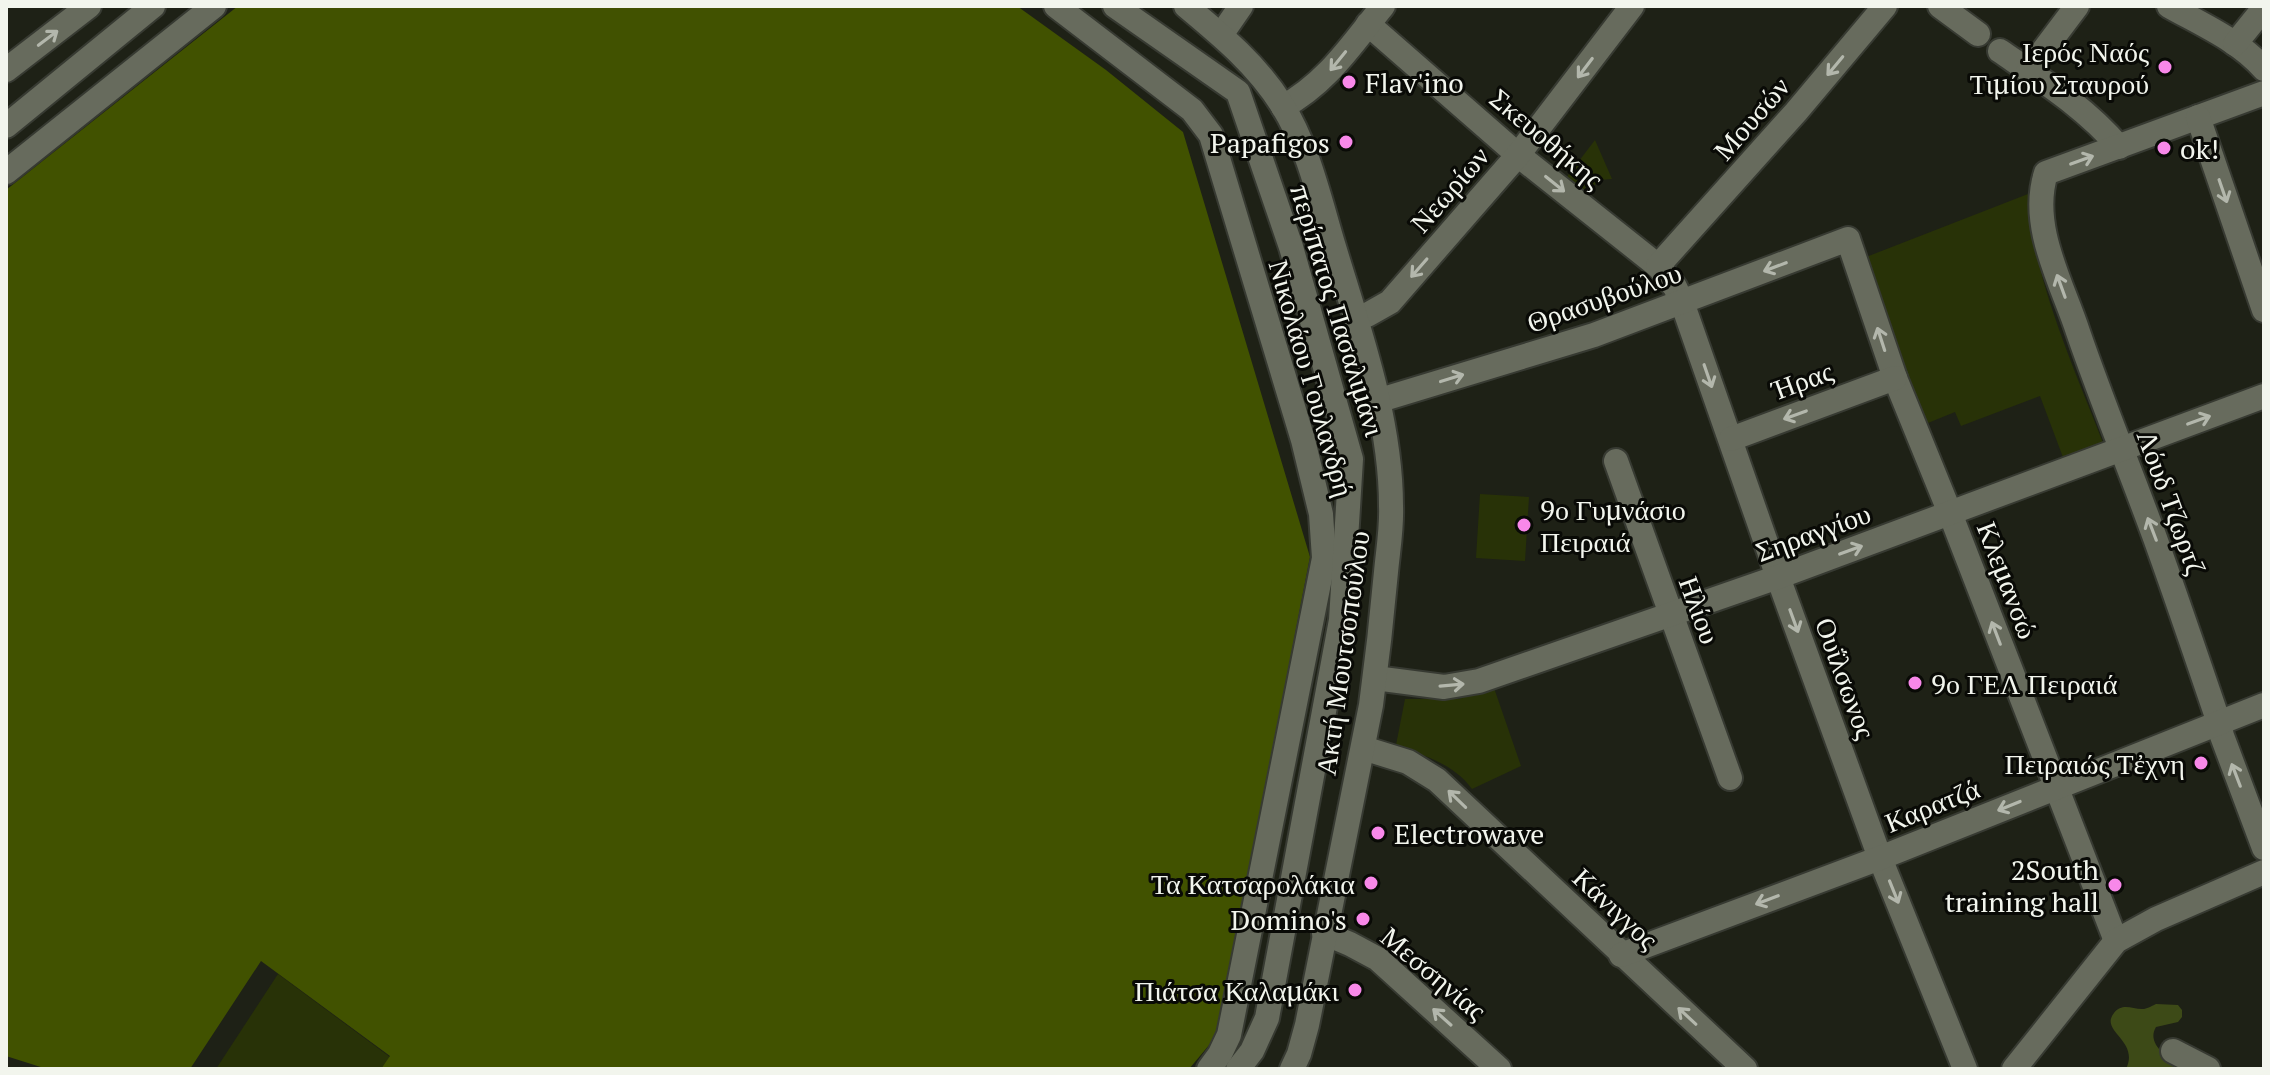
<svg xmlns="http://www.w3.org/2000/svg" width="2270" height="1075" font-family="'PT Serif',serif">
<style>
.green{fill:#283207}
.forest{fill:#3d4a17}
.water{fill:#415200}
.lines{fill:none;stroke-linecap:round;stroke-linejoin:round}
.street-casing{stroke:#373a32;stroke-width:28}
.secondary-casing{stroke:#373a32;stroke-width:28}
.street{stroke:#676b5d;stroke-width:24}
.secondary{stroke:#676b5d;stroke-width:24}
.oneway{stroke:#b3b7ac}
.poi-dot{fill:#f888e9;stroke:#090a06;stroke-width:3}
.labels{text-anchor:middle;dominant-baseline:central;stroke-width:6;stroke-linejoin:round;paint-order:stroke}
.poi-label{font-size:28px;fill:#f2f5ed;stroke:#090a06;text-anchor:end}
.street-label{font-size:28px;fill:#f2f5ed;stroke:#090a06}
</style>
<rect width="100%" height="100%" fill="#1e2116"/>
<!-- green -->
<g class="green">
<polygon points="1595,140 1612,179 1599,180 1586,195 1566,178"/>
<path d="M 2028,194 C 2031,274 2075,370 2104,445 L 2064,460 L 2040,396 L 1961,426 L 1955,412 L 1923,425 L 1861,259 Z"/>
<polygon points="1480,494 1529,497 1525,561 1476,558"/>
<path d="M 1494,688 L 1521,766 L 1472,789 C 1453,763 1424,756 1396,745 L 1405,699 L 1459,699 Z"/>
<polygon points="278,974 390,1057 381,1069 216,1069"/>
</g>
<!-- forest -->
<path class="forest" d="M 2156,1004 L 2178,1005 L 2182,1010 L 2182,1017 L 2178,1022 L 2156,1027 C 2146,1044 2167,1056 2179,1067 L 2179,1069 L 2126,1069 C 2140,1040 2099,1032 2114,1013 C 2123,1002 2133,1010 2144,1009 C 2146,1009 2154,1005 2156,1004 Z"/>
<!-- water -->
<polygon class="water" points="238,6 1017,6 1106,70 1183,132 1310,557 1218,1032 1215,1038 1189,1069 381,1069 390,1056 261,961 190,1069 47,1069 6,1056 6,190"/>
<g class="lines">
<defs>
<g id="street">
<polyline points="1056,6 1192,110 1211,135 1303,440 1321,514 1324,558 1229,1035 1220,1054 1209,1069"/>
<polyline points="1115,6 1238,92 1291,247 1351,459 1341,620 1267,1018 1252,1051 1238,1069"/>
<polyline points="1940,6 1978,34"/>
<path d="M 2169,6 C 2201,24 2240,41 2264,69"/>
<polyline points="1368,24 1518,155 1658,266 1675,287 1682,302 1778,577 1880,858 1965,1069"/>
<polyline points="1221,35 1241,6"/>
<polyline points="2235,44 2264,8"/>
<path d="M 2000,51 C 2042,80 2086,108 2119,147"/>
<polyline points="2028,71 2077,6"/>
<path d="M 2264,93 L 2046,173 C 2029,226 2062,283 2078,332 C 2102,402 2130,469 2155,538 C 2177,599 2198,661 2219,723 L 2222,736 L 2264,848"/>
<path d="M 1283,107 C 1328,82 1351,45 1383,6"/>
<polyline points="2198,117 2264,310"/>
<polyline points="6,126 153,6"/>
<polyline points="6,172 214,6"/>
<polyline points="1658,266 1796,112 1885,6"/>
<polyline points="1355,317 1367,315 1390,302 1518,155 1632,6"/>
<polyline points="1377,401 1594,335 1848,239 1895,378 1950,513 2116,941"/>
<polyline points="1731,439 1895,378"/>
<polyline points="1616,461 1730,778"/>
<polyline points="1375,678 1444,687 1479,681 1778,577 2264,396"/>
<polyline points="1363,748 1408,762 1437,780 1745,1069"/>
<polyline points="1324,933 1350,944 1378,959 1499,1069"/>
<polyline points="1621,955 1880,858 2264,705"/>
<polyline points="2173,1051 2208,1069"/>
</g>
<g id="secondary">
<path d="M 1186,6 C 1222,36 1257,65 1282,105 C 1308,146 1320,201 1334,247 C 1359,330 1391,419 1391,506 C 1392,528 1388,550 1386,572 C 1382,617 1377,661 1371,705 L 1307,1025 L 1299,1054 L 1292,1069"/>
<polyline points="6,70 89,6"/>
<polyline points="2014,1069 2116,941 2156,919 2264,872"/>
</g>
</defs>
<!-- street casing -->
<use href="#street" class="street-casing"/>
<!-- secondary casing -->
<use href="#secondary" class="secondary-casing"/>
<!-- street -->
<use href="#street" class="street"/>
<!-- secondary -->
<use href="#secondary" class="secondary"/>
</g>
<!-- one-way arrows -->
<defs><path id="oneway-shaft" d="M-6 0H5M1.5-3L5.5 0L1.5 3" fill="none" stroke-width="1.6" stroke-linecap="round" stroke-linejoin="round" transform="scale(2)"/></defs>
<g class="oneway">
<use href="#oneway-shaft" transform="translate(48 38) rotate(-37)"/>
<use href="#oneway-shaft" transform="translate(1338 61) rotate(129)"/>
<use href="#oneway-shaft" transform="translate(1835 66) rotate(130)"/>
<use href="#oneway-shaft" transform="translate(1585 68) rotate(127)"/>
<use href="#oneway-shaft" transform="translate(2082 160) rotate(-20)"/>
<use href="#oneway-shaft" transform="translate(1555 184) rotate(39)"/>
<use href="#oneway-shaft" transform="translate(2223 191) rotate(71)"/>
<use href="#oneway-shaft" transform="translate(1775 267) rotate(159)"/>
<use href="#oneway-shaft" transform="translate(1419 268) rotate(131)"/>
<use href="#oneway-shaft" transform="translate(2061 286) rotate(-110)"/>
<use href="#oneway-shaft" transform="translate(1881 339) rotate(-108)"/>
<use href="#oneway-shaft" transform="translate(1708 376) rotate(71)"/>
<use href="#oneway-shaft" transform="translate(1452 378) rotate(-17)"/>
<use href="#oneway-shaft" transform="translate(1795 415) rotate(160)"/>
<use href="#oneway-shaft" transform="translate(2199 420) rotate(-20)"/>
<use href="#oneway-shaft" transform="translate(2152 529) rotate(-111)"/>
<use href="#oneway-shaft" transform="translate(1851 550) rotate(-20)"/>
<use href="#oneway-shaft" transform="translate(1794 621) rotate(70)"/>
<use href="#oneway-shaft" transform="translate(1996 633) rotate(-111)"/>
<use href="#oneway-shaft" transform="translate(1452 685) rotate(-5)"/>
<use href="#oneway-shaft" transform="translate(2236 775) rotate(-111)"/>
<use href="#oneway-shaft" transform="translate(1457 799) rotate(-136)"/>
<use href="#oneway-shaft" transform="translate(2009 806) rotate(158)"/>
<use href="#oneway-shaft" transform="translate(1894 892) rotate(68)"/>
<use href="#oneway-shaft" transform="translate(1767 900) rotate(159)"/>
<use href="#oneway-shaft" transform="translate(1687 1016) rotate(-137)"/>
<use href="#oneway-shaft" transform="translate(1442 1017) rotate(-138)"/>
</g>
<!-- markers -->
<g class="poi-dot">
<circle cx="2165" cy="67" r="8"/>
<circle cx="1349" cy="82" r="8"/>
<circle cx="1346" cy="142" r="8"/>
<circle cx="2164" cy="148" r="8"/>
<circle cx="1524" cy="525" r="8"/>
<circle cx="1915" cy="683" r="8"/>
<circle cx="2201" cy="763" r="8"/>
<circle cx="1378" cy="833" r="8"/>
<circle cx="1371" cy="883" r="8"/>
<circle cx="2115" cy="885" r="8"/>
<circle cx="1363" cy="919" r="8"/>
<circle cx="1355" cy="990" r="8"/>
</g>
<g class="labels">
<!-- poi labels -->
<g class="poi-label">
<text x="2149" y="51">Ιερός Ναός<tspan x="2149" dy="32">Τιμίου Σταυρού</tspan></text>
<text x="1365" y="82" text-anchor="start">Flav'ino</text>
<text x="1330" y="142">Papafigos</text>
<text x="2180" y="148" text-anchor="start">ok!</text>
<text x="1540" y="509" text-anchor="start">9ο Γυμνάσιο<tspan x="1540" dy="32">Πειραιά</tspan></text>
<text x="1931" y="683" text-anchor="start">9ο ΓΕΛ Πειραιά</text>
<text x="2185" y="763">Πειραιώς Τἐχνη</text>
<text x="1394" y="833" text-anchor="start">Electrowave</text>
<text x="2099" y="869">2South<tspan x="2099" dy="32">training hall</tspan></text>
<text x="1355" y="883">Τα Κατσαρολάκια</text>
<text x="1347" y="919">Domino's</text>
<text x="1339" y="990">Πιάτσα Καλαμάκι</text>
</g>
<!-- street labels -->
<g class="street-label">
<text transform="translate(1751 118) rotate(-49)">Μουσών</text>
<text transform="translate(1547 138) rotate(40)">Σκευοθήκης</text>
<text transform="translate(1449 189) rotate(-49)">Νεωρίων</text>
<text transform="translate(1604 297) rotate(-19)">Θρασυβούλου</text>
<text transform="translate(1338 310) rotate(73)">περίπατος Πασαλιμάνι</text>
<text transform="translate(1312 378) rotate(74)">Νικολάου Γουλανδρή</text>
<text transform="translate(1802 380) rotate(-20)">Ήρας</text>
<text transform="translate(2172 502) rotate(70)">Λόυδ Τζωρτζ</text>
<text transform="translate(1813 532) rotate(-20)">Σηραγγίου</text>
<text transform="translate(2008 580) rotate(69)">Κλεμανσώ</text>
<text transform="translate(1700 610) rotate(70)">Ηλίου</text>
<text transform="translate(1342 653) rotate(-82)">Ακτή Μουτσοπούλου</text>
<text transform="translate(1846 678) rotate(70)">Ουΐλσωνος</text>
<text transform="translate(1932 805) rotate(-22)">Καρατζά</text>
<text transform="translate(1616 908) rotate(43)">Κάνιγγος</text>
<text transform="translate(1434 973) rotate(40)">Μεσσηνίας</text>
</g>
</g>
<!-- border -->
<rect width="2270" height="1075" fill="none" stroke="#f2f5ed" stroke-width="16"/>
</svg>
